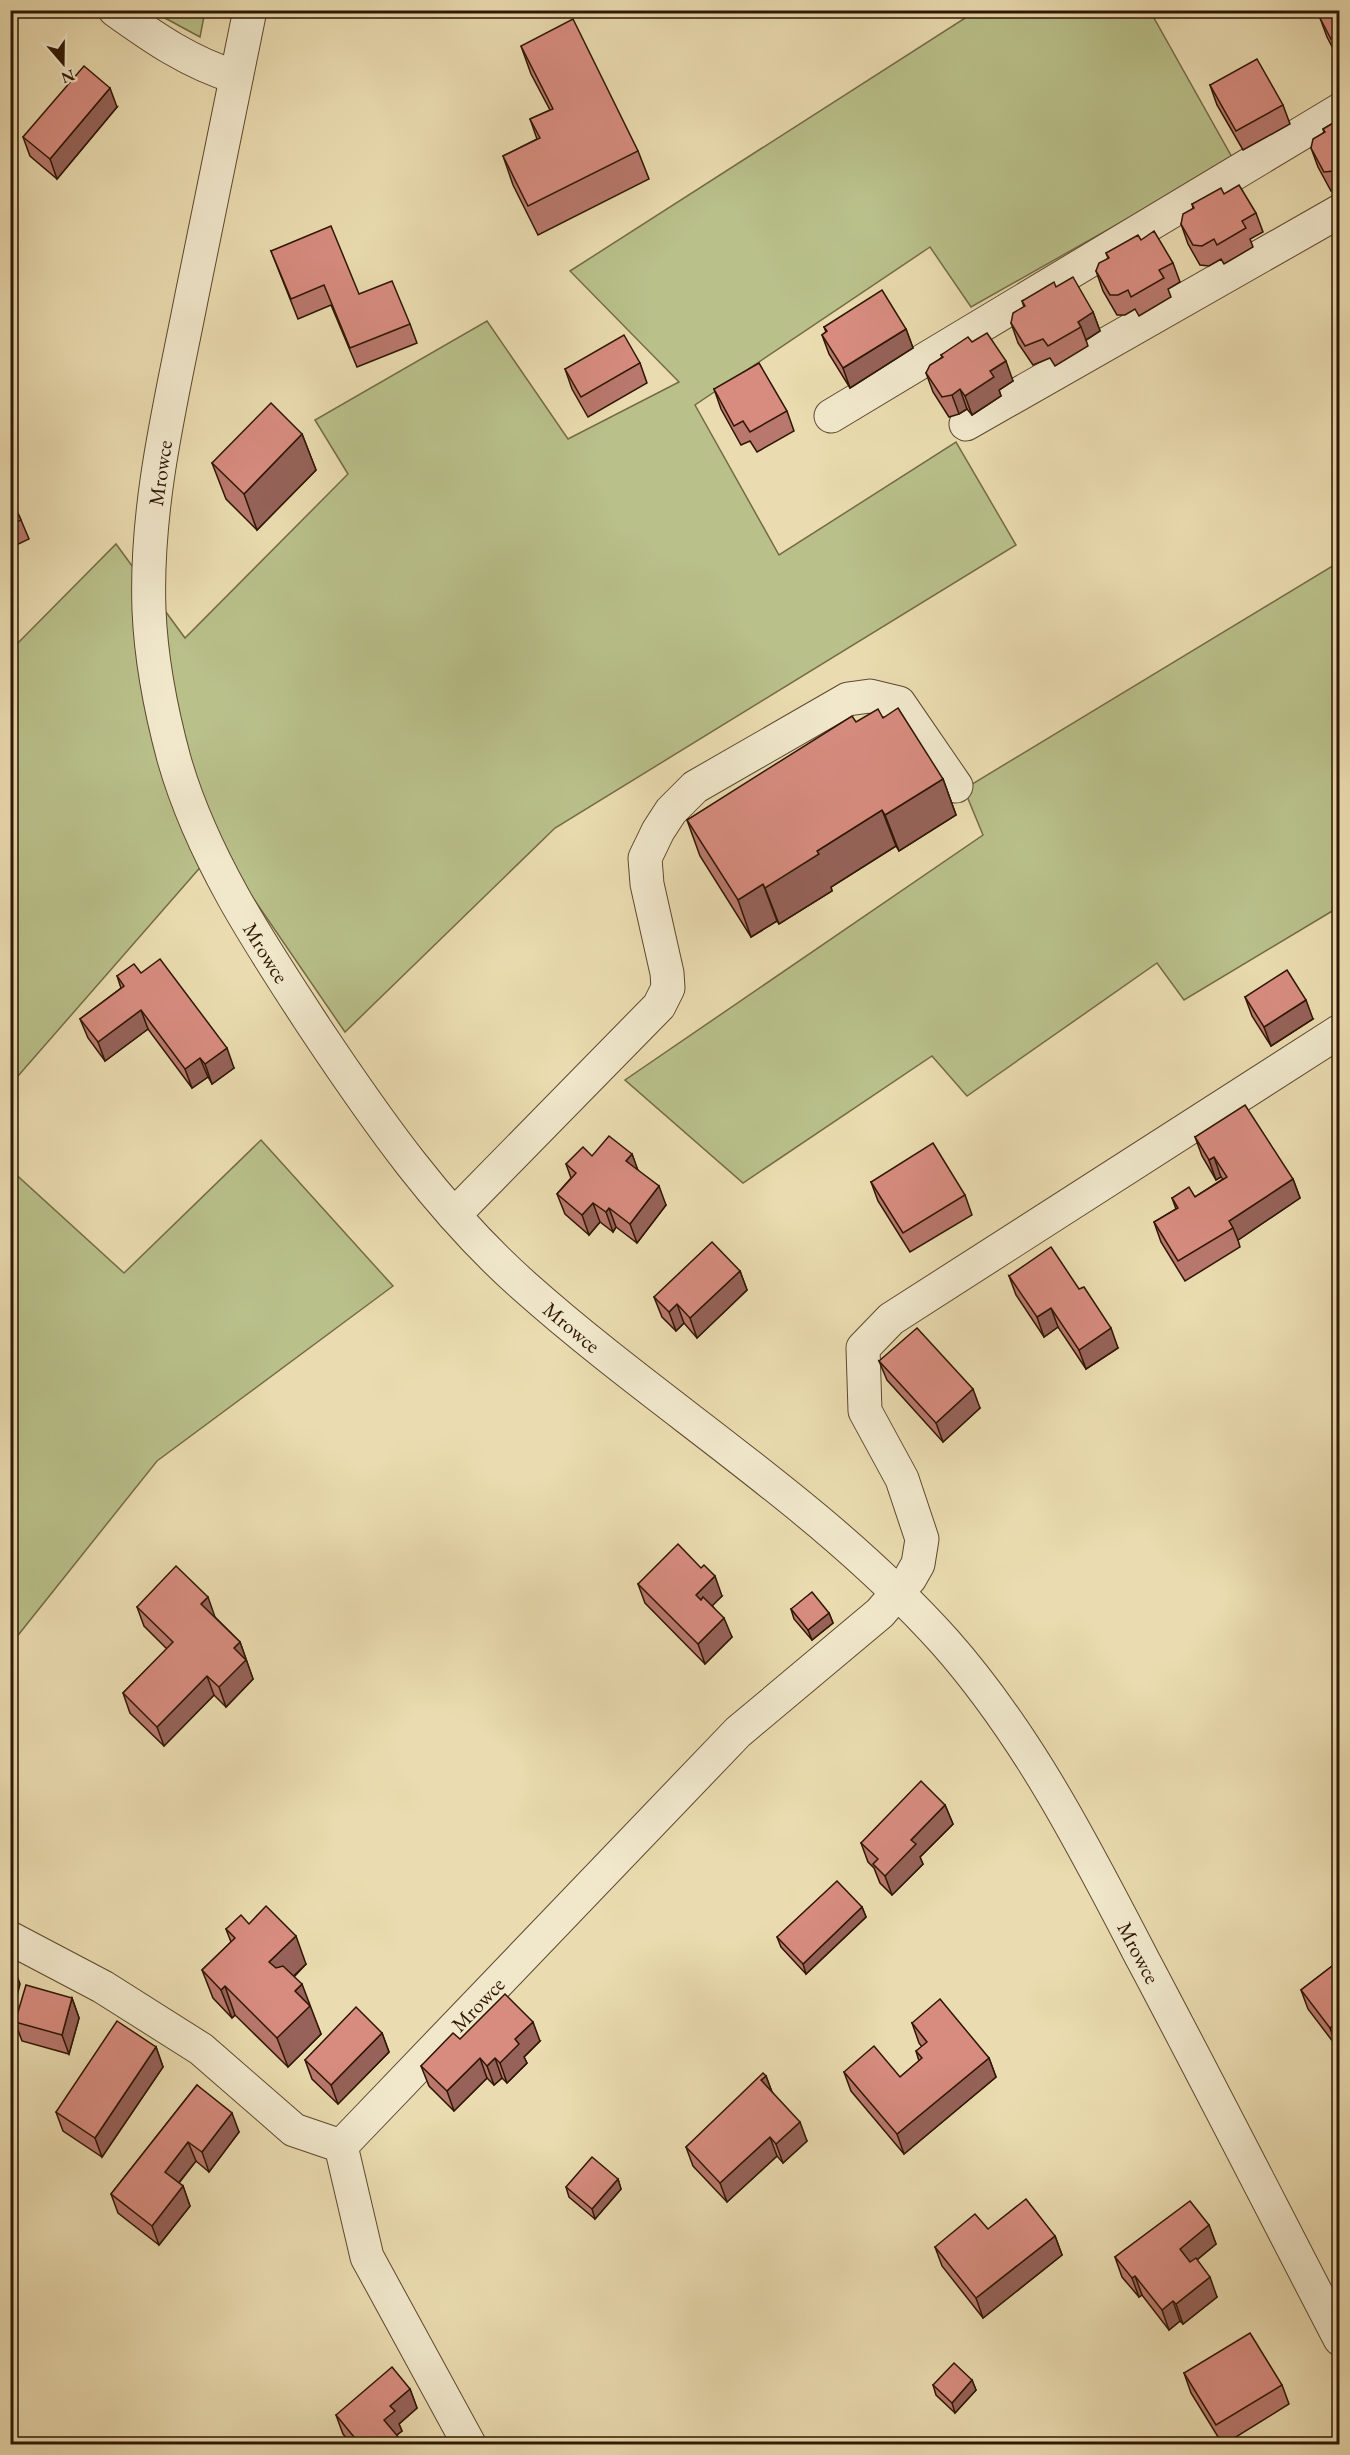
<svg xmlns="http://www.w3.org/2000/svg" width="1350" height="2455" font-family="'EB Garamond',serif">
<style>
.green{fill:#b9c08a;stroke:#746b46;stroke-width:1.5}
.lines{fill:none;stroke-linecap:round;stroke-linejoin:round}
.minor-casing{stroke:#5e482e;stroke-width:35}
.minor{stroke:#f1e8cc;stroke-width:33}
.wall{fill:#b9786d;stroke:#2f1603;stroke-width:1.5}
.shaded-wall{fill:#966259;stroke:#2f1603;stroke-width:1.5}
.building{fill:#d78c7f;stroke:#2f1603;stroke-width:1.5}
.labels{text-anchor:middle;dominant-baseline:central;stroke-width:5;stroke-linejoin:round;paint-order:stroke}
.street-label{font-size:21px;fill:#2f1603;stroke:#f1e8cc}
</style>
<rect width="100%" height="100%" fill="#eadcb0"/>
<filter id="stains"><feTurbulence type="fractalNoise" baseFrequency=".00333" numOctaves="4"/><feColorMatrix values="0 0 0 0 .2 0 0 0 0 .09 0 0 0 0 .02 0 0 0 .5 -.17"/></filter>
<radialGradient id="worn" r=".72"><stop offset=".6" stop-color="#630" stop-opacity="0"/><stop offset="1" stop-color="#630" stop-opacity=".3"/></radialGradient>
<!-- green -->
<g class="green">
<polygon points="152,11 205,11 200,37"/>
<polygon points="976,11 1150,11 1233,159 971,307 930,247 695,405 779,555 956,442 1016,545 555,828 345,1032 218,847 11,1084 11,650 116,544 185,638 348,474 315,420 487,321 568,439 679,382 570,271"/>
<polygon points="1339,562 1339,907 1184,1000 1157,963 967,1096 932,1056 743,1183 625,1080 983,835 964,789"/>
<polygon points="261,1140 393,1286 157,1461 11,1644 11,1170 124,1273"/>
</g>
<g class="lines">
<defs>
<g id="minor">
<path d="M 115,10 C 154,38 190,63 236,77"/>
<path id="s1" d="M 250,10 C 231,105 212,200 192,295 C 172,398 145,504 149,610 C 151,660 161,711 174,759 C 202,857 260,944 315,1028 C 377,1121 440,1211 523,1285 C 662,1409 819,1502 945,1642 C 1028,1736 1085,1848 1142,1958 C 1209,2084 1274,2212 1340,2339"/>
<polyline points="831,416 1340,110"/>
<polyline points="966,424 1340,211"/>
<polyline points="454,1215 659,1006 668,988 667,973 647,884 645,858 658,831 671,811 695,787 848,699 870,696 899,703 956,786"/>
<path id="s2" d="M 10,1938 L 103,1987 L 201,2049 L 294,2130 L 341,2146 L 738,1732 L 880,1613 L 910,1578 L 918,1564 L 922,1539 L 902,1479 L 865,1411 L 863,1348 L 891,1319 L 1340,1031"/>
<polyline points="341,2146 367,2257 469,2444"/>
</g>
</defs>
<!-- minor casing -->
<use href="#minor" class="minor-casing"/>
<!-- minor -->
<use href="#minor" class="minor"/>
</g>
<!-- wall -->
<g class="wall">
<polygon points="1340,10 1340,57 1338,58 1327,37 1320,18"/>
<polygon points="521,46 638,151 649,179 538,235 513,185 503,156 537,139 530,119 550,110 531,74"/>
<polygon points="1210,85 1283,105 1290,124 1243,150 1217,105"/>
<polygon points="117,107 57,179 30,156 23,137"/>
<polygon points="1340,119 1340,190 1331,191 1318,167 1311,148 1324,132 1323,129"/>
<polygon points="1224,194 1256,213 1263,232 1250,239 1253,247 1224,264 1221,259 1209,266 1200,265 1188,244 1181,224 1193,208 1192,204"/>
<polygon points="1141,240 1173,263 1180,282 1168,289 1171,297 1139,316 1135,309 1125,315 1117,315 1103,291 1096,271 1108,258 1106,253"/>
<polygon points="271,251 359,294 410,324 417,343 357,367 331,305 298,319"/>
<polygon points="1056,287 1093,312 1100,331 1086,340 1088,346 1055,366 1050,358 1033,365 1018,343 1011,323 1024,307 1022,301"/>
<polygon points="824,327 906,329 913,348 850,388 829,354 822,335 826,332"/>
<polygon points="972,342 1013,381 999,390 1001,396 972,415 967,409 959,414 949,417 933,392 926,373 942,357 941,355"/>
<polygon points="640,363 647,383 588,417 572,389 565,369"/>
<polygon points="714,389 787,411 794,431 757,452 750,441 741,445 721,409"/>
<polygon points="302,434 316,470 257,530 226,499 212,463"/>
<polygon points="10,496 21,520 29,539 10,548"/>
<polygon points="883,718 943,779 956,815 899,851 896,846 831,887 832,891 779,924 777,921 751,937 700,856 687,820 856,722"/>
<polygon points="141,973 234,1068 212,1084 208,1077 192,1088 148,1029 105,1061 88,1038 80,1019 121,988 117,976"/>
<polygon points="1245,997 1313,1019 1271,1046 1252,1016"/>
<polygon points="1195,1137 1293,1179 1300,1198 1238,1240 1240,1247 1185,1281 1161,1242 1154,1222 1176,1209 1172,1198 1195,1197 1223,1179 1221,1177 1216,1180 1202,1156"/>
<polygon points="632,1154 637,1169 666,1205 637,1243 616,1227 613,1232 600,1222 589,1235 565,1214 557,1194 571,1178 566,1164 592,1156"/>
<polygon points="871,1182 965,1195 972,1215 910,1252 878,1201"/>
<polygon points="740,1271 747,1290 697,1338 684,1323 676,1331 662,1317 654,1297"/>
<polygon points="1009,1276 1118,1348 1086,1369 1058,1327 1044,1337 1016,1295"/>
<polygon points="879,1361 980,1408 943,1442 887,1380"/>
<polygon points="638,1584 722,1596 712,1605 732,1637 705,1664 645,1603"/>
<polygon points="137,1607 215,1617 240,1642 253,1679 226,1707 214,1695 164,1746 130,1713 123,1693 167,1649 144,1626"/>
<polygon points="791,1609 829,1613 833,1623 812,1640 794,1619"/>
<polygon points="945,1805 953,1824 920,1857 923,1864 892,1895 880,1883 874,1868 868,1862 861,1843"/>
<polygon points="862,1907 866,1917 806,1974 781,1947 777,1937"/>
<polygon points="249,1924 306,1964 294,1977 309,2005 321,2034 288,2067 235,2015 232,2018 213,1998 202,1970 231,1942 226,1929"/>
<polygon points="1340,1960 1340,2045 1337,2047 1308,2009 1301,1990"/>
<polygon points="72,1998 79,2018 69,2054 22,2041 15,2022"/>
<polygon points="912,2023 989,2058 996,2077 904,2154 851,2091 844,2072 900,2077 919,2061 916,2051 922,2047 919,2043"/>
<polygon points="382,2033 389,2052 338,2104 312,2079 305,2060"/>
<polygon points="460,2039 540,2041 524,2057 527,2063 507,2083 502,2078 494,2085 487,2078 454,2111 429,2086 421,2066"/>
<polygon points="156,2047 163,2067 102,2157 63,2131 56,2112"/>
<polygon points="766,2076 772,2092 807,2141 783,2163 777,2156 727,2202 693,2166 686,2147"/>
<polygon points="197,2085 239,2132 209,2172 196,2161 179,2183 183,2186 190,2206 159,2245 118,2213 111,2194"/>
<polygon points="618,2179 621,2189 595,2219 569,2197 566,2187"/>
<polygon points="1209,2225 1216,2244 1197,2260 1217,2297 1183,2324 1180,2321 1169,2330 1142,2295 1139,2297 1122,2277 1115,2257"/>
<polygon points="988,2229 1055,2236 1062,2255 983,2318 942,2266 935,2247"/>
<polygon points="1184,2373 1282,2385 1289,2404 1223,2445 1191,2393"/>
<polygon points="972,2380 976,2390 955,2413 936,2395 933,2385"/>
<polygon points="410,2389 417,2408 399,2424 402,2431 397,2435 349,2441 343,2434 336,2415"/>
</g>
<!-- shaded-wall -->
<g class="shaded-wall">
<polygon points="110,88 117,107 57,179 50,159"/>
<polygon points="1340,167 1340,186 1334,171"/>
<polygon points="1093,312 1100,331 1086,340 1081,327 1078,322"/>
<polygon points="906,329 913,348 850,388 843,368"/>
<polygon points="1006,361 1013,381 999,390 1001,396 972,415 965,396 990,371"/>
<polygon points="960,389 967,409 959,414 952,395"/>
<polygon points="302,434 316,470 257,530 244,494"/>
<polygon points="943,779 956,815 899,851 885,815"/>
<polygon points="882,810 896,846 831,887 832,891 779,924 765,888 817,851"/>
<polygon points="763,884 777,921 751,937 738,900"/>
<polygon points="1306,1000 1313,1019 1271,1046 1264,1027"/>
<polygon points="141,1010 148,1029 105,1061 98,1042"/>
<polygon points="227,1048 234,1068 212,1084 205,1064"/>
<polygon points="200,1058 208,1077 192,1088 185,1069"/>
<polygon points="632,1154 639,1173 626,1161"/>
<polygon points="1214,1157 1221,1177 1216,1180 1209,1160"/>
<polygon points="1293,1179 1300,1198 1238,1240 1233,1228 1229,1221"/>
<polygon points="659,1186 666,1205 637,1243 630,1224"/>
<polygon points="593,1203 600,1222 589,1235 582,1215"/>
<polygon points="609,1208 616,1227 613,1232 606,1212"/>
<polygon points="740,1271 747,1290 697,1338 690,1318"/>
<polygon points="677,1304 684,1323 676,1331 669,1312"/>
<polygon points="1051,1308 1058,1327 1044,1337 1037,1317"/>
<polygon points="1111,1328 1118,1348 1086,1369 1079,1350"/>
<polygon points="973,1389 980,1408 943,1442 936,1423"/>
<polygon points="715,1576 722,1596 703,1615 696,1595"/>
<polygon points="208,1597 215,1617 209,1624 201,1604"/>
<polygon points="829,1613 833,1623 812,1640 808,1630"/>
<polygon points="724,1618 732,1637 705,1664 698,1644"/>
<polygon points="240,1642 253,1679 226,1707 219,1687 234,1648"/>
<polygon points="207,1676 214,1695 164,1746 157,1727"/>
<polygon points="945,1805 953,1824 920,1857 923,1864 892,1895 885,1876 911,1840"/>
<polygon points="862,1907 866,1917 806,1974 803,1964"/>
<polygon points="296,1936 306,1964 279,1990 269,1962"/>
<polygon points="13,1965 20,1984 10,2024 10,1974"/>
<polygon points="302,1984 321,2034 288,2067 277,2038 295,1991"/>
<polygon points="225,1986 235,2015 232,2018 221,1990"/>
<polygon points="72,1998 79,2018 69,2054 62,2035"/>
<polygon points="1340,2020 1340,2045 1337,2047 1330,2028"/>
<polygon points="533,2022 540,2041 524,2057 527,2063 507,2083 500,2063 515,2039"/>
<polygon points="382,2033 389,2052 338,2104 331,2085"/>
<polygon points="156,2047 163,2067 102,2157 95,2138"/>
<polygon points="480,2058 487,2078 454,2111 447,2091"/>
<polygon points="495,2058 502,2078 494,2085 487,2066"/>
<polygon points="989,2058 996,2077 904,2154 897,2134"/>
<polygon points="766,2076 773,2095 761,2080"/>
<polygon points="232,2113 239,2132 209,2172 202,2152"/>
<polygon points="800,2122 807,2141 783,2163 776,2144"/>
<polygon points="770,2137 777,2156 727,2202 720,2183"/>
<polygon points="188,2142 196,2161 172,2191 165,2172"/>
<polygon points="618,2179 621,2189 595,2219 592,2209"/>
<polygon points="183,2186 190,2206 159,2245 152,2226"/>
<polygon points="1209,2225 1216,2244 1187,2268 1180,2249"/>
<polygon points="1055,2236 1062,2255 983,2318 976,2298"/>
<polygon points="1135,2276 1142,2295 1139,2297 1132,2278"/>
<polygon points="1210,2277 1217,2297 1183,2324 1176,2304"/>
<polygon points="1173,2301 1180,2321 1169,2330 1162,2310"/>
<polygon points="972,2380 976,2390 955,2413 952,2403"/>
<polygon points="410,2389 417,2408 399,2424 402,2431 391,2439 384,2420 390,2406"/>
</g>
<!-- building -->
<g class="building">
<polygon points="1334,10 1340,10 1340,34 1331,39 1320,18"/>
<polygon points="573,19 638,151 528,206 503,156 540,138 530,119 553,109 521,46"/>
<polygon points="1257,59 1283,105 1236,131 1210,85"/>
<polygon points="84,66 110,88 50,159 23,137"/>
<polygon points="1340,119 1340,167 1334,171 1324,172 1311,148 1313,139 1325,132 1323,129"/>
<polygon points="1239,185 1256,213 1242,221 1246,228 1217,245 1214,239 1202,246 1193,245 1181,224 1183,214 1194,208 1192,204 1221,188 1224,194"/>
<polygon points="331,226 359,294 392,281 410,324 350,348 324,285 291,299 271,251"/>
<polygon points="1154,231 1173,263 1159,270 1164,278 1131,297 1128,290 1118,295 1110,295 1096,271 1099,263 1109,258 1106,253 1138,235 1141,240"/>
<polygon points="1073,277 1093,312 1078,322 1081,327 1048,346 1043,339 1025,346 1011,323 1013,313 1025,306 1022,301 1054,282 1056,287"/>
<polygon points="882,290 906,329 843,368 822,335 827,331 824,327"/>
<polygon points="987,333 1006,361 990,371 994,377 965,396 960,389 952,395 942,397 926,373 930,365 943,357 941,355 968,337 972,342"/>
<polygon points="624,335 640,363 581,397 565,369"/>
<polygon points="759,363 787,411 750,432 743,421 734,426 714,389"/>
<polygon points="271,403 302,434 244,494 212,463"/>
<polygon points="10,496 21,520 10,525"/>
<polygon points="898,708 943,779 885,815 882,810 817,851 819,854 765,888 763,884 738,900 687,820 852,716 856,722 878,709 883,718"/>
<polygon points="160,959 227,1048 205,1064 200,1058 185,1069 141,1010 98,1042 80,1019 124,986 117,976 134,964 141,973"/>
<polygon points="1287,970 1306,1000 1264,1027 1245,997"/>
<polygon points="1245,1105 1293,1179 1229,1221 1233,1228 1178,1261 1154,1222 1178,1208 1172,1198 1189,1187 1195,1197 1227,1177 1214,1157 1209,1160 1195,1137"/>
<polygon points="609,1136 632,1154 626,1161 659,1186 630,1224 609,1208 606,1212 593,1203 582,1215 557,1194 576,1173 566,1164 583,1147 592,1156"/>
<polygon points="933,1143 965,1195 903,1233 871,1182"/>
<polygon points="712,1242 740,1271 690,1318 677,1304 669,1312 654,1297"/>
<polygon points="1051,1247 1079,1289 1084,1287 1111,1328 1079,1350 1051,1308 1037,1317 1009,1276"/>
<polygon points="917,1328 973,1389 936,1423 879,1361"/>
<polygon points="678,1544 701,1568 704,1565 715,1576 696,1595 701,1600 703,1597 724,1618 698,1644 638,1584"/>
<polygon points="176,1566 208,1597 201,1604 240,1642 234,1648 246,1660 219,1687 207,1676 157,1727 123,1693 173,1642 137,1607"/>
<polygon points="812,1592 829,1613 808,1630 791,1609"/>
<polygon points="921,1781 945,1805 911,1840 916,1844 885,1876 873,1864 878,1859 861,1843"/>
<polygon points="837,1881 862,1907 803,1964 777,1937"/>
<polygon points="266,1906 296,1936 269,1962 276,1968 283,1966 302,1984 295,1991 310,2006 277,2038 225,1986 221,1990 202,1970 235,1938 226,1929 241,1915 249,1924"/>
<polygon points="1340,1960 1340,2020 1330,2028 1301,1990"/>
<polygon points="26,1985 72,1998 62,2035 15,2022"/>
<polygon points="505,1994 533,2022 515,2039 519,2044 500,2063 495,2058 487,2066 480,2058 447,2091 421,2066 453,2033 460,2039"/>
<polygon points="940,1999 989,2058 897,2134 844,2072 874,2046 900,2077 922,2058 916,2051 927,2042 912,2023"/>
<polygon points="356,2007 382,2033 331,2085 305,2060"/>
<polygon points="117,2021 156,2047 95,2138 56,2112"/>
<polygon points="763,2073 766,2076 761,2080 800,2122 776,2144 770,2137 720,2183 686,2147"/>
<polygon points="197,2085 232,2113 202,2152 188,2142 165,2172 183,2186 152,2226 111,2194"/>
<polygon points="592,2157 618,2179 592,2209 566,2187"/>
<polygon points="1026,2199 1055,2236 976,2298 935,2247 975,2214 988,2229"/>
<polygon points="1190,2201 1209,2225 1180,2249 1190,2262 1196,2258 1210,2277 1176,2304 1173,2301 1162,2310 1135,2276 1132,2278 1115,2257"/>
<polygon points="1250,2333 1282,2385 1216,2425 1184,2373"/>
<polygon points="954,2363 972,2380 952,2403 933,2385"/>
<polygon points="392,2367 410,2389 390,2406 395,2411 384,2420 405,2445 345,2445 354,2437 336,2415"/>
</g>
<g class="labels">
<!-- street labels -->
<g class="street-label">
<text transform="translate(160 473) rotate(-82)">Mrowce</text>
<text stroke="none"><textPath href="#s1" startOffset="976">Mrowce</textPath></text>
<text stroke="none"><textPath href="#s1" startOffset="1462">Mrowce</textPath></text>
<text stroke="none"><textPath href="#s1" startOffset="2318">Mrowce</textPath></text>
<text stroke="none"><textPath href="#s2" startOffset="591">Mrowce</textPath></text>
</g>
</g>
<!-- margin -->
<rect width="1350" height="2455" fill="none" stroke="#eadcb0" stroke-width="36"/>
<rect x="12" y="12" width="1326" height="2431" fill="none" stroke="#2f1603" stroke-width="3"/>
<rect x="18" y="18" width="1314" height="2419" fill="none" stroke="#2f1603" stroke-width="1.5"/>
<!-- north arrow -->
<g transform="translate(63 63) rotate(160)" stroke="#f1e8cc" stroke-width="4.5" paint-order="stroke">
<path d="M0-4.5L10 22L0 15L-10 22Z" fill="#2f1603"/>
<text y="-9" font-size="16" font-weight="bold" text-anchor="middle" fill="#2f1603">N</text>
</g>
<rect width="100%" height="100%" filter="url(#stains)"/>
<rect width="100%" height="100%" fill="url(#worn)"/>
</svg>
